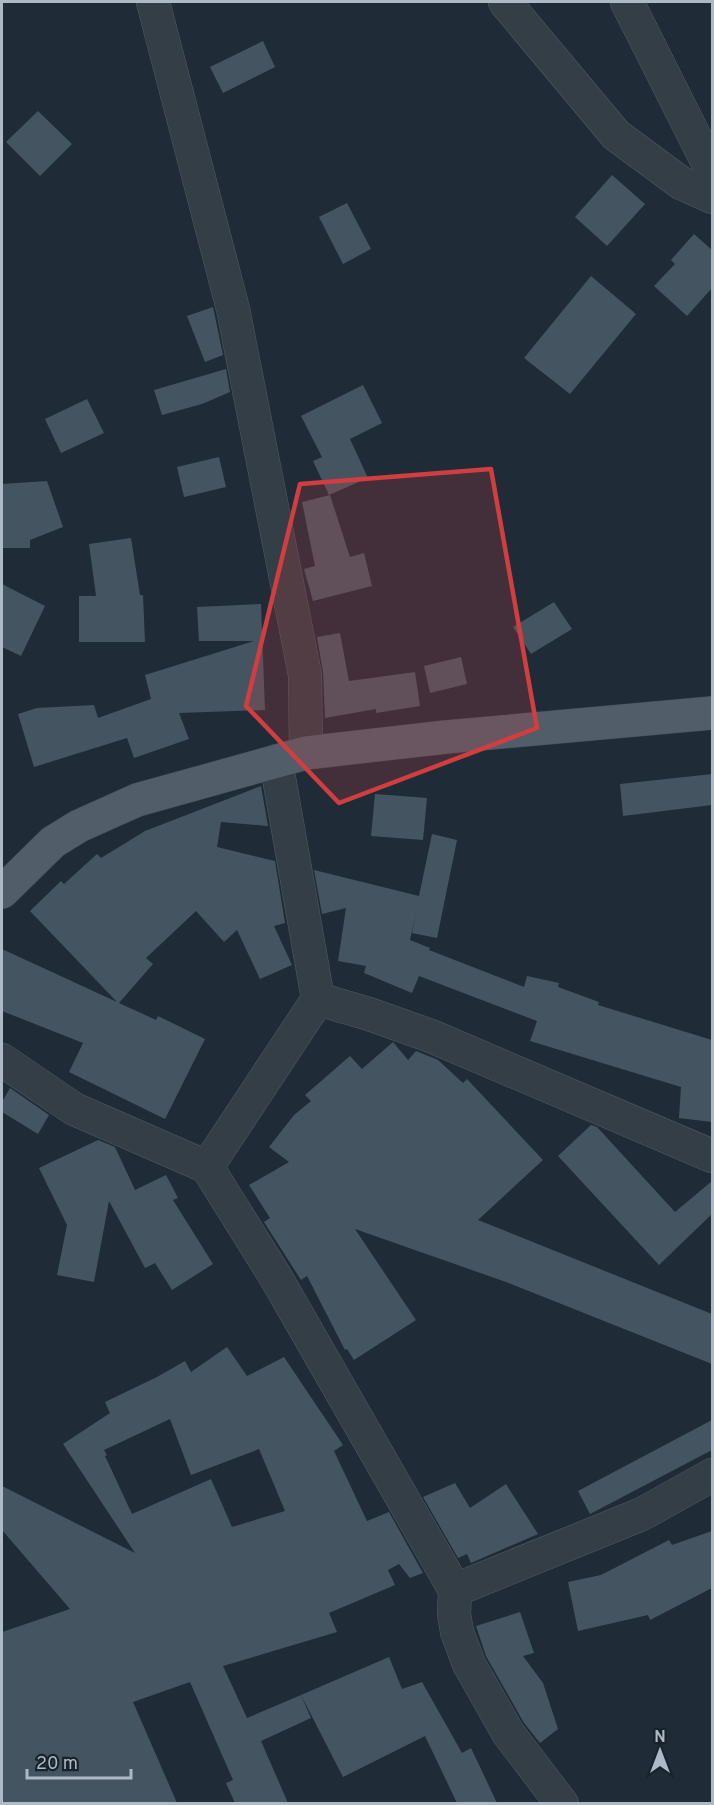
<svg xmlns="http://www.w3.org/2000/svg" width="714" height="1805" font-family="Overpass,sans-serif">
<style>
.building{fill:#455461;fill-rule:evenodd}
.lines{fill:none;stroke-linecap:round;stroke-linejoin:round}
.minor-casing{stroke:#505c65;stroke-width:34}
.major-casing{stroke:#3c4751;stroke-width:34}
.minor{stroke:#333e47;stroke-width:33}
.major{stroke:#515d68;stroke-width:33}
.marked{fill:#d03e3f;fill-opacity:0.2;stroke:#d03e3f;stroke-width:4.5;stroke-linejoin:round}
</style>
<rect width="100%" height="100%" fill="#1f2c37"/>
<!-- building -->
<g class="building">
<polygon points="263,41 275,67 223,93 210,67"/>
<polygon points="38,111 72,144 40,176 6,142"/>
<polygon points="612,175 645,204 607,246 575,217"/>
<polygon points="347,203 371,249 343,264 319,217"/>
<polygon points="694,234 712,250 712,288 687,316 654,286 675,264 671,260"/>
<polygon points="591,276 636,314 570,394 524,358"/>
<polygon points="213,307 223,355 205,362 187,316"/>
<polygon points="226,369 230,392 202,404 162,415 154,390"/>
<polygon points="363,385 382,423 350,439 368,478 329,495 313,461 322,457 301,416"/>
<polygon points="87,399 104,433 61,453 45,419"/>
<polygon points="219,457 226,487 184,497 177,467"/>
<polygon points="47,481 63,527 30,540 30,548 2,548 2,484"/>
<polygon points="330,495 350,557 364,553 372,586 313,601 304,569 315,566 302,502"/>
<polygon points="131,538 140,595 143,595 145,642 79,642 79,596 96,596 89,544"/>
<polygon points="2,584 45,606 21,656 2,647"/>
<polygon points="554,602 572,629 531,654 513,627"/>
<polygon points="261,604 265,710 179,713 189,739 134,758 127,738 34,767 18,714 37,708 94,705 98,718 151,699 145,675 254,641 199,641 197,607"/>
<polygon points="340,633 349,681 415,672 420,706 376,713 376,709 325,718 323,672 317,637"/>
<polygon points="461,657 467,684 430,693 424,666"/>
<polygon points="712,774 712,805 623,816 620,784"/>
<polygon points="261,786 268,826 221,822 217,847 275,861 285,923 274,926 292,965 260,979 237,930 224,942 196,911 146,958 153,964 119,1003 156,1020 158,1016 205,1039 165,1119 69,1072 83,1043 2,1011 2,949 117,1002 30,911 61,881 64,884 97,854 101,858 145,831"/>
<polygon points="375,794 427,798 423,840 371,836"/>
<polygon points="432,834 457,840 437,938 412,933 416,913 410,940 430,948 429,950 524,987 527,976 559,983 558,987 599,1002 598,1005 712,1040 712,1122 679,1118 681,1087 530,1041 537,1021 419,976 412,993 364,973 366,966 338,961 346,908 322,914 314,870 419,896"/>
<polygon points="393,1042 408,1060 416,1051 438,1060 463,1083 467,1079 543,1160 478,1220 712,1314 712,1364 506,1282 355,1229 416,1320 354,1360 347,1349 345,1350 307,1276 301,1280 264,1222 270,1218 249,1185 289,1162 269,1147 294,1115 311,1101 305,1095 350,1056 362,1069"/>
<polygon points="10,1088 49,1115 38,1134 2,1112 2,1102"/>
<polygon points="591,1125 597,1127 675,1212 712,1181 712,1214 659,1265 558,1156"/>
<polygon points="98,1140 115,1147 135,1190 166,1175 178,1198 173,1200 213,1264 172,1290 155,1263 145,1268 109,1201 94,1282 57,1275 67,1225 39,1168"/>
<path d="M 227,1347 L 247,1376 L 284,1357 L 343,1445 L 334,1451 L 367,1521 L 389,1512 L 423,1573 L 410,1578 L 399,1564 L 388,1570 L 395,1585 L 329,1613 L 337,1632 L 223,1666 L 247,1718 L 301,1695 L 311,1718 L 261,1741 L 288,1803 L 235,1803 L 226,1783 L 233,1780 L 190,1682 L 133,1702 L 177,1803 L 2,1803 L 2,1632 L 70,1609 L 2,1530 L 2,1486 L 135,1553 L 63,1444 L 110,1413 L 105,1402 L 157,1377 L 185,1361 L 191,1372 ZM 170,1419 L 191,1475 L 259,1449 L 285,1511 L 232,1527 L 211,1479 L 132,1514 L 105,1456 L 107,1455 L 104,1450 Z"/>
<polygon points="712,1420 712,1450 590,1514 578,1491"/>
<polygon points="455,1483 470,1508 506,1484 538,1534 471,1563 467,1554 458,1558 423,1497"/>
<polygon points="712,1531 712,1588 650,1620 648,1615 578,1631 568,1582 601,1575 669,1540 672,1545"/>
<polygon points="520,1612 534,1653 523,1656 543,1683 558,1729 540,1743 524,1723 486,1656 476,1626"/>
<polygon points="389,1657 402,1689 422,1682 462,1753 471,1748 497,1803 457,1803 425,1736 343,1777 301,1695"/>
</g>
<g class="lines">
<defs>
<g id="minor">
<polyline points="153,2 233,309 305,675 306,753"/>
<polyline points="505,2 616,135 681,183 712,197"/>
<polyline points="627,2 712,171"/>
<polyline points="276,761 318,999"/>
<polyline points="2,1060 74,1109 207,1167 275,1276 455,1590 642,1514 712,1475"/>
<polyline points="207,1167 318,999 369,1014 431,1036 712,1156"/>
<polyline points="455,1590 454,1614 457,1632 469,1664 508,1733 562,1804"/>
</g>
<polyline id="major" points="2,892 53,842 79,826 137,800 306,753 446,737 712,713"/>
</defs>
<!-- minor casing -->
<use href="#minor" class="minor-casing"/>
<!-- major casing -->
<use href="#major" class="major-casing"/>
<!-- minor -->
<use href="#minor" class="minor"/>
<!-- major -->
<use href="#major" class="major"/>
</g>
<!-- marked area -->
<path class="marked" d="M 491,469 L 537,728 L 339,803 L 246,706 L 300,484 Z"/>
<!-- border -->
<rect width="714" height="1805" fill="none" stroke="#adb9c4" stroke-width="6"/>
<!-- north arrow -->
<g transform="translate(660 1751)" stroke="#19232c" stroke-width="4.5" paint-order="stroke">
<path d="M0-4.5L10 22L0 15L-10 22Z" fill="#adb9c4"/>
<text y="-9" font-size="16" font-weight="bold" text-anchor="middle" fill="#adb9c4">N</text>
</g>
<!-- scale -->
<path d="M27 1769v9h104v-9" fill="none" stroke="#adb9c4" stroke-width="3"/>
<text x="36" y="1769" font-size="18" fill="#adb9c4" stroke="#19232c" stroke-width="4.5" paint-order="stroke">20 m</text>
</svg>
